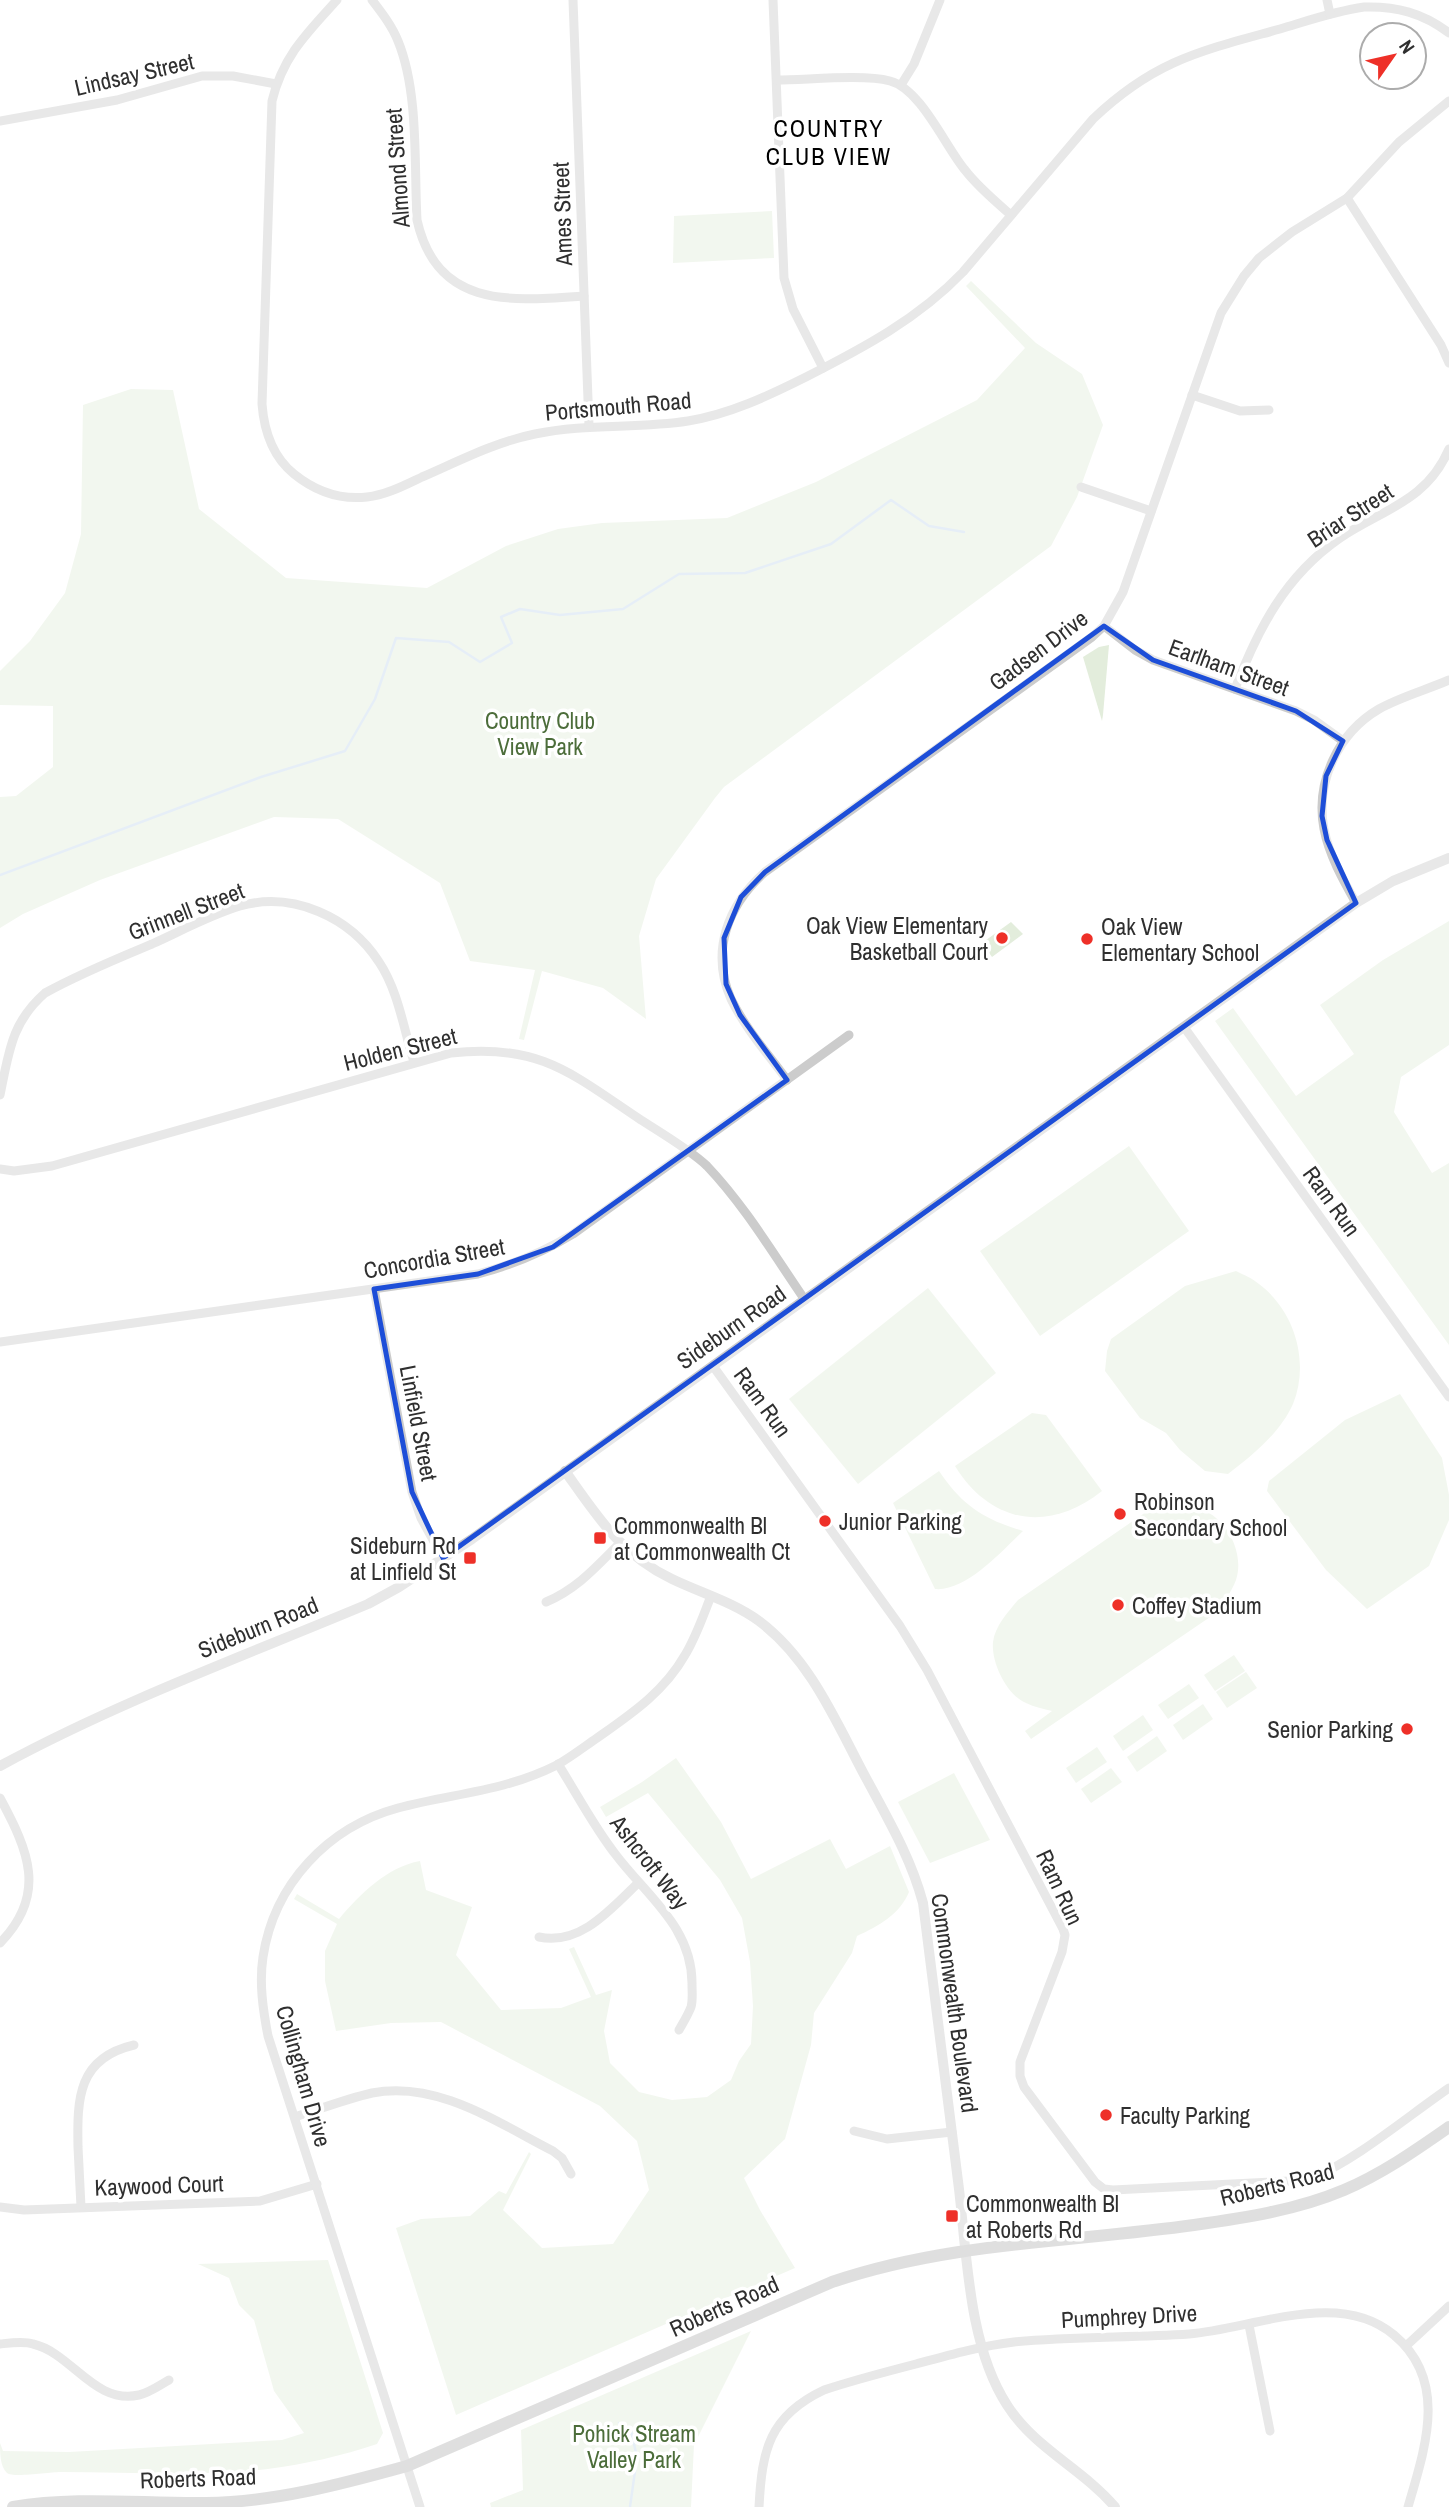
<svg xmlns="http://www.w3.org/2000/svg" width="1449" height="2507" font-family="'Archivo Narrow',sans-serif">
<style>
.green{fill:#e3eddc}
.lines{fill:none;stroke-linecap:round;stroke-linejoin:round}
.stream{stroke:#c7daee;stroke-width:2.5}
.minor{stroke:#ccc;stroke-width:9}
.tertiary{stroke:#ccc;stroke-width:10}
.secondary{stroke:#b9b9b9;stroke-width:12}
.marked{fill:none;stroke:#1d4ed8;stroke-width:5;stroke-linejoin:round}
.poi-dot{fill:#ee3028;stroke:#fff;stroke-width:2.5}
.labels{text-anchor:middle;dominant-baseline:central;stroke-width:7;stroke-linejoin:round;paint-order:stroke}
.street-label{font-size:23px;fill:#2f2f2f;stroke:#fff}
.park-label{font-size:23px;fill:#4c6d3a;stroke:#fff}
.poi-label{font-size:23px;fill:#2f2f2f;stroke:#fff;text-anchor:start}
.neighbourhood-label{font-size:24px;letter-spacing:2px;fill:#000;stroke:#fff}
</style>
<rect width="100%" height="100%" fill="#fff"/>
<!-- green -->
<g class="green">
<polygon points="772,211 774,258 673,263 674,216"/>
<polygon points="971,281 1036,343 1082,374 1103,425 1077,497 1051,546 724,787 715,798 656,879 639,936 646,1019 603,988 542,971 524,1040 519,1039 535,970 470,961 440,883 338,819 274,817 100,880 23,914 0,928 0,797 16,796 53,767 53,706 0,705 0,671 30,641 65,593 81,534 83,405 131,389 173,390 199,509 286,578 427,588 506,546 558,529 602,523 727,518 816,482 977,400 1025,348 966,286"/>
<polygon points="1109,645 1103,715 1102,721 1083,657 1099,647"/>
<polygon points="1449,921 1449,1045 1401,1077 1394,1112 1432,1173 1449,1163 1449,1345 1215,1021 1233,1008 1296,1096 1354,1054 1320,1005 1383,960"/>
<polygon points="1011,922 1023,934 992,957 982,943"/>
<polygon points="1129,1146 1189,1231 1040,1336 980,1251"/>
<path d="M 1236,1271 C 1244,1275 1252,1278 1259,1284 C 1295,1311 1310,1362 1293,1404 C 1280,1433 1253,1455 1228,1474 L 1205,1471 L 1180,1450 L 1166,1433 L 1140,1418 L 1105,1371 L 1107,1351 L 1111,1339 L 1185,1286 Z"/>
<polygon points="928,1288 996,1373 858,1484 789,1399"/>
<polygon points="1400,1394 1442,1458 1449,1495 1449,1520 1429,1566 1367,1609 1326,1570 1267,1491 1269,1481 1345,1420"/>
<path d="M 1032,1413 L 1046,1415 L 1102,1491 C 1048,1534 990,1523 955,1466 Z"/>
<path d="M 939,1471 C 962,1505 983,1519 1023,1531 C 1002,1551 966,1592 935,1589 L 893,1503 Z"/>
<path d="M 1165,1505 C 1179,1505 1196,1505 1209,1513 C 1230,1525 1244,1556 1236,1580 C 1231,1593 1224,1602 1216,1613 L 1031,1739 L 1025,1731 L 1052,1711 C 1044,1709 1034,1707 1026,1703 C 1007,1695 991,1663 993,1642 C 995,1626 1008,1612 1018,1600 L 1146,1512 Z"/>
<polygon points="1234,1655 1245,1671 1215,1691 1204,1675"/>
<polygon points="1246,1672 1257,1688 1227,1708 1216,1692"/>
<polygon points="1189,1684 1199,1698 1168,1719 1158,1705"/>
<polygon points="1203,1704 1213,1719 1183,1740 1173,1725"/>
<polygon points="1143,1715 1153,1730 1123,1751 1113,1736"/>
<polygon points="1157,1736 1167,1751 1137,1772 1127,1757"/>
<polygon points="1097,1747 1107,1762 1076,1783 1066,1768"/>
<path d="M 676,1758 L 721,1822 L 751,1879 L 830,1839 L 846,1869 L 890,1846 L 909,1892 C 900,1914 879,1926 857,1936 L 852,1953 L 814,2013 L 811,2045 L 785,2139 L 744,2178 L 760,2210 L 795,2268 L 456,2415 L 396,2228 L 421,2219 L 470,2216 L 499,2191 L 506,2194 L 529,2152 L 531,2154 L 503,2210 L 542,2248 L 613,2244 L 649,2190 L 637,2141 L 600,2106 L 441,2022 L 391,2023 L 336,2031 L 325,1981 L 325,1951 L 337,1924 L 294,1899 L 297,1894 L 339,1919 C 360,1894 387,1867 420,1861 L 426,1890 L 472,1907 L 456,1955 L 501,2010 L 561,2008 L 591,1997 L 569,1949 L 574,1947 L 596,1995 L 612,1990 L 604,2031 L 610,2063 L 639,2092 L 672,2100 L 707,2097 L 731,2080 L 739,2061 L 751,2044 L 753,2006 L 750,1962 L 742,1918 L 720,1880 L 648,1793 L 606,1817 L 600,1807 L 642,1782 Z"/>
<polygon points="1111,1768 1122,1782 1091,1803 1081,1789"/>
<polygon points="954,1773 990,1840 930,1863 898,1802"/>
<path d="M 328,2260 L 383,2433 L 377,2444 C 342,2456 305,2464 268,2469 C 200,2477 129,2472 60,2472 C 50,2472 13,2478 7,2473 C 0,2467 0,2452 0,2443 L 3,2451 L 69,2452 L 282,2440 L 304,2433 L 274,2391 L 254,2320 L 239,2305 L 229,2278 L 198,2264 Z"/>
<polygon points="751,2331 694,2445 691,2507 491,2507 490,2503 523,2490 521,2430"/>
</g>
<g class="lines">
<!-- stream -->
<g class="stream">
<polyline points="0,875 261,777 345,751 375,699 396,638 449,642 480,662 512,643 501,617 520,609 560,615 623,609 679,574 745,573 831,544 891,500 929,526 964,532"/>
<polyline points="619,2423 631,2431 637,2457 630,2507"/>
</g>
<!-- minor -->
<g class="minor">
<path d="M 337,0 C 307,33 283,56 272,101 L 262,404 C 264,430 273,457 294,474 C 315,491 340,500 367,497 C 386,495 405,485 422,477 C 459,461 495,442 535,434 C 586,423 637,429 688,421 C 730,414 768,396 806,377 C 863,348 918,319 963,272 L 1093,119 C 1155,60 1201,51 1280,29 C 1307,21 1335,11 1364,7 C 1396,6 1423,13 1449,33"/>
<path d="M 372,0 C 382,13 392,26 398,41 C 419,92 414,165 417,220 C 437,309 511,301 584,296"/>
<polyline points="573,0 589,426"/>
<polyline points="773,0 784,278 793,309 823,368"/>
<polyline points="1327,0 1330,14"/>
<path d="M 777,80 C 807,80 863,74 890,81 C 921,89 945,146 965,170 C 978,187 995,201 1011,215"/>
<polyline points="901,85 914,64 940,0"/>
<polyline points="0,121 117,100 202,76 233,76 276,84"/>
<polyline points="1347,198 1441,345 1449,363"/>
<polyline points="1192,395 1240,411 1269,410"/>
<polyline points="1081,487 1151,511"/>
<polyline points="1104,626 1135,650 1153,660 1296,711 1314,720 1343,741"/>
<path d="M 1235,689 C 1258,629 1285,576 1340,538 C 1383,509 1426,502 1449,449"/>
<path d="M 1356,903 C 1343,880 1329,855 1324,829 C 1315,782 1338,733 1379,709 C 1400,697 1426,690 1449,680"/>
<polyline points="1184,1027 1449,1397"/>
<path d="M 787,1080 C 768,1054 745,1028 731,999 C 710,951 728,905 765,872 L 1092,637 L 1104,626 L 1123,592 L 1221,313 L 1244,276 L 1259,258 L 1292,232 L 1347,198 L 1399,142 L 1449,101"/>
<path d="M 0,1095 C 9,1052 11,1023 45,993 C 79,974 116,959 152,944 C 181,931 210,915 240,906 C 293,891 350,917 379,962 C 398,990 404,1030 414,1062"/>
<path d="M 0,1169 L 14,1171 L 52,1166 L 451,1053 C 540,1043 572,1074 641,1120 C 660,1132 693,1152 707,1166 C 745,1206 774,1255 805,1300"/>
<polyline points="374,1289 412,1492 421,1518 443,1558"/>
<path d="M 0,1342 L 478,1274 C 512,1265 542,1253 573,1234 L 849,1035"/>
<path d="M 713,1366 L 900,1626 L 927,1670 L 1063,1929 L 1065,1935 L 1062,1952 L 1020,2062 L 1020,2076 L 1024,2087 L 1095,2182 L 1104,2189 L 1113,2190 L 1309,2180 C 1359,2158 1404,2119 1449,2088"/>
<path d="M 546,1602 C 577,1589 596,1567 619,1544"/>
<path d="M 558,1764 C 577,1794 594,1827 616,1855 C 647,1896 693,1928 692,1985 C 692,1992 693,2000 691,2007 C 688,2015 683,2023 679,2030"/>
<path d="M 0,1798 C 28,1850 48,1894 0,1943"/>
<path d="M 539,1937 C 580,1946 611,1909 638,1883"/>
<path d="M 295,2117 C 320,2109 346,2099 372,2093 C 437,2080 498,2123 553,2151 L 562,2158 L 571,2174"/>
<polyline points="854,2131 887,2139 952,2132"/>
<polyline points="0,2207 24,2210 260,2201 317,2184"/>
<path d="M 81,2207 C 80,2187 79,2167 78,2147 C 77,2098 78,2058 134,2045"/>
<polyline points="1249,2325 1270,2431"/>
<path d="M 0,2344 C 10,2343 24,2341 33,2344 C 72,2353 94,2405 139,2395 C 149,2393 160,2385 169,2380"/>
<polyline points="1406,2346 1449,2306"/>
<path d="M 420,2507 L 268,2036 C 263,2010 259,1983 263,1957 C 274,1884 328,1827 398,1808 C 454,1793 503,1792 557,1765 C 571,1757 584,1747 597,1738 C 631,1714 664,1692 685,1655 C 696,1637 703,1616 711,1596"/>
<path d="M 759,2507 C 762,2450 769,2416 824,2390 C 854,2380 885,2372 916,2364 C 949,2355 981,2346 1014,2342 C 1072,2336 1131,2338 1189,2334 C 1253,2329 1339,2288 1394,2335 C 1449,2381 1425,2448 1408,2507"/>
</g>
<!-- tertiary -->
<g class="tertiary">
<path d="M 565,1471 C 597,1516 621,1555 672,1579 C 701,1593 733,1602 759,1621 C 811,1660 836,1722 866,1778 C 888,1819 911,1858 923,1903 C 935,1998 947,2094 959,2189 C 967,2257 969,2347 1007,2405 C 1034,2448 1083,2469 1115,2507"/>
<path d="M 0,1766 C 118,1702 244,1656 368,1604 L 399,1587 L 472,1539 L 1356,903 L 1393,881 L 1449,858"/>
</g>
<!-- secondary -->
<path class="secondary" d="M 13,2507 C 77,2496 142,2504 206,2503 C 275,2502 342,2484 407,2466 L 832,2282 C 949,2242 1073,2242 1194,2225 C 1244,2218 1297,2210 1344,2190 C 1382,2174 1416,2150 1449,2127"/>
</g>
<!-- marked area -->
<path d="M0 0H1449V2507H0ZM 1104,626 L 1153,660 L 1296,711 L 1343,741 L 1326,776 L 1322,816 L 1327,840 L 1356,903 L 443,1558 L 412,1492 L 374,1289 L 478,1274 L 553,1247 L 787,1080 L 740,1015 L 726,984 L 724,938 L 741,897 L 765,872 Z" fill="#fff" fill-opacity=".55" fill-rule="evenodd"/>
<path class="marked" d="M 1104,626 L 1153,660 L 1296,711 L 1343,741 L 1326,776 L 1322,816 L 1327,840 L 1356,903 L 443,1558 L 412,1492 L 374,1289 L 478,1274 L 553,1247 L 787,1080 L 740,1015 L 726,984 L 724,938 L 741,897 L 765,872 Z"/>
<!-- markers -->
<g class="poi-dot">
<circle cx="1002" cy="938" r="7"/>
<circle cx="1087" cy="939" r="7"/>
<circle cx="1120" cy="1514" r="7"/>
<circle cx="825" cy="1521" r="7"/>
<rect x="593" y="1531" width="14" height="14" rx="3.5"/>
<rect x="463" y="1551" width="14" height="14" rx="3.5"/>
<circle cx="1118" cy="1605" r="7"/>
<circle cx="1407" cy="1729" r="7"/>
<circle cx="1106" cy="2115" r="7"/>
<rect x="945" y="2209" width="14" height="14" rx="3.5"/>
</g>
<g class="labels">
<!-- street labels -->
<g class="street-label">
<text transform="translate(134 74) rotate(-13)">Lindsay Street</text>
<text transform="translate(397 168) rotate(-94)">Almond Street</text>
<text transform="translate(562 214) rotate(-92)">Ames Street</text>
<text transform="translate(618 406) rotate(-5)">Portsmouth Road</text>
<text transform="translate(1350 515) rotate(-33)">Briar Street</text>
<text transform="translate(1038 650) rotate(-37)">Gadsen Drive</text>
<text transform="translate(1229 667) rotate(20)">Earlham Street</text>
<text transform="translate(186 911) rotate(-21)">Grinnell Street</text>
<text transform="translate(400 1049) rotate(-14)">Holden Street</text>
<text transform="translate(1332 1201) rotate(54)">Ram Run</text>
<text transform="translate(434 1258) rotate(-10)">Concordia Street</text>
<text transform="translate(731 1327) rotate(-35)">Sideburn Road</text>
<text transform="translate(763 1402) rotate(54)">Ram Run</text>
<text transform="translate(419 1423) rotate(79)">Linfield Street</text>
<text transform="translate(258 1627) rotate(-22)">Sideburn Road</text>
<text transform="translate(650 1862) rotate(52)">Ashcroft Way</text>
<text transform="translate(1060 1887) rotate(65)">Ram Run</text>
<text transform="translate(955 2003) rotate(82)">Commonwealth Boulevard</text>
<text transform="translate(304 2076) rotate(74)">Collingham Drive</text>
<text transform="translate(1277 2184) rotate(-14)">Roberts Road</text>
<text transform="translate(159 2185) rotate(-2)">Kaywood Court</text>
<text transform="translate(724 2306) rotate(-24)">Roberts Road</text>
<text transform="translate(1129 2316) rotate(-3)">Pumphrey Drive</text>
<text transform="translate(198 2478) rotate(-2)">Roberts Road</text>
</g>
<!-- park labels -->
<g class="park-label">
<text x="540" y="720">Country Club<tspan x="540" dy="26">View Park</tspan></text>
<text x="634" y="2433">Pohick Stream<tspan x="634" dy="26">Valley Park</tspan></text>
</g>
<!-- poi labels -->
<g class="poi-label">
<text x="988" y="925" text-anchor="end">Oak View Elementary<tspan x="988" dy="26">Basketball Court</tspan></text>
<text x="1101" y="926">Oak View<tspan x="1101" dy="26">Elementary School</tspan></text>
<text x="1134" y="1501">Robinson<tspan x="1134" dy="26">Secondary School</tspan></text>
<text x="839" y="1521">Junior Parking</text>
<text x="614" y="1525">Commonwealth Bl<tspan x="614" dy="26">at Commonwealth Ct</tspan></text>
<text x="456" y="1545" text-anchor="end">Sideburn Rd<tspan x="456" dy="26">at Linfield St</tspan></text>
<text x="1132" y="1605">Coffey Stadium</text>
<text x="1393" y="1729" text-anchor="end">Senior Parking</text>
<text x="1120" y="2115">Faculty Parking</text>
<text x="966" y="2203">Commonwealth Bl<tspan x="966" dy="26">at Roberts Rd</tspan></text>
</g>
<!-- neighbourhood labels -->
<g class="neighbourhood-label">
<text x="829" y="128">COUNTRY<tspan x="829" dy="28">CLUB VIEW</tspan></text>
</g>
</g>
<!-- north arrow -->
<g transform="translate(1393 56) rotate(56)"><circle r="33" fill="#ffffff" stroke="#acacac" stroke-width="2"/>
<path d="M0-5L12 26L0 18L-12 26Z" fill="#ee3028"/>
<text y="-10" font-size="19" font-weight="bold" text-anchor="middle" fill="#2f2f2f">N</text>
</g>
</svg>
